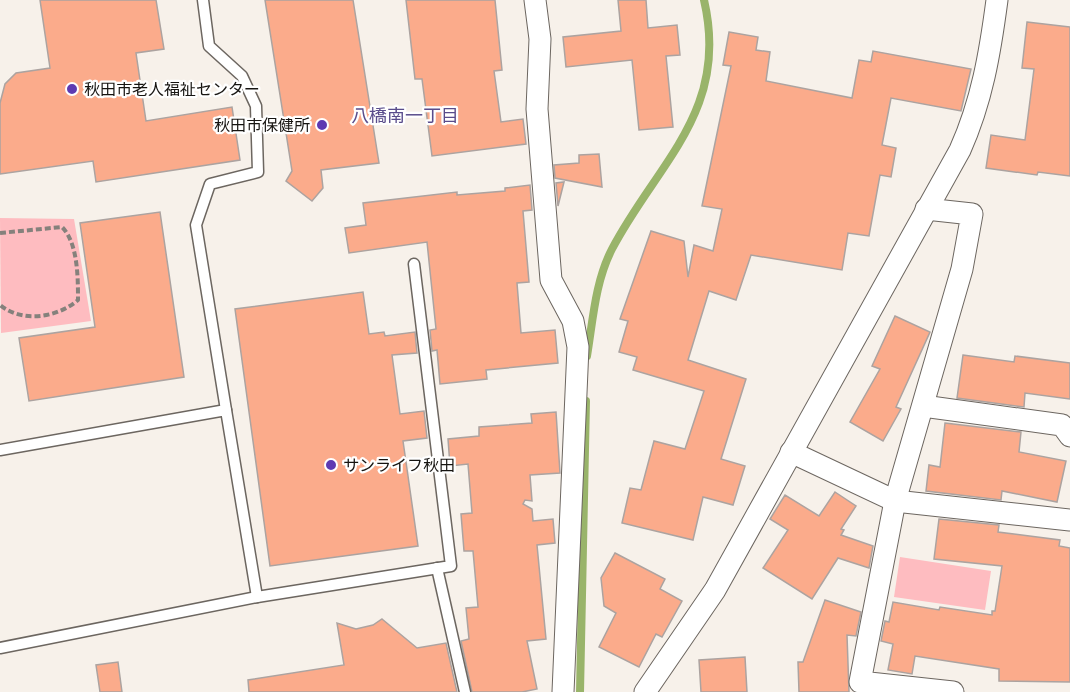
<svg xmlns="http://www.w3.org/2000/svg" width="1070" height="692" font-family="Inter,'Noto Sans JP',sans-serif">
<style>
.green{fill:#febcc0}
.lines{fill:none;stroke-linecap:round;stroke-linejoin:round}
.stream{stroke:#99b46a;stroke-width:8}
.building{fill:#fbab8b;stroke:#aca3a0;stroke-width:1.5}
.service-casing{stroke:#6c6660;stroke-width:13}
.minor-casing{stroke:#6c6660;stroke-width:23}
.path{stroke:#85817c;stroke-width:4;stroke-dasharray:6 3;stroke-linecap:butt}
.service{stroke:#fff;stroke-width:10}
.minor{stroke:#fff;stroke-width:21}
.poi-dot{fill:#5e3ab2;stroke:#fff;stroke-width:2}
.labels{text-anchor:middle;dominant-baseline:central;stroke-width:4.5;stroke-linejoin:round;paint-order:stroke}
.poi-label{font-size:16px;fill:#161411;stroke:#fff;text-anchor:start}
.neighbourhood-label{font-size:18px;fill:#594c8b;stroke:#fff}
</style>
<rect width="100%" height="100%" fill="#f7f1ea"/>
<!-- green -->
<g class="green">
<polygon points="0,218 74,219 91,321 1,333"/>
<polygon points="900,557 991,571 985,610 894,597"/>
</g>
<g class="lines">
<!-- stream -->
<g class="stream">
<path d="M 587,356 C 593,320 595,282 612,249 C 657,163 730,111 704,0"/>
<polyline points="580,692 586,401"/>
</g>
</g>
<!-- building -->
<g class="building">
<polygon points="40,0 156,0 164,49 136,53 146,121 232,107 240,160 96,182 93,161 0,174 0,103 5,84 16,73 50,68"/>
<polygon points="265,0 353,0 379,163 321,170 323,188 312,201 286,181 292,171"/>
<polygon points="406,0 495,0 502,70 494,71 501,122 523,119 526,144 432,156 422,79 415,79"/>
<polygon points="618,0 646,0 648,28 677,25 680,55 666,56 673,127 639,130 632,60 566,67 563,37 621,31"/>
<polygon points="1027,22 1070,27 1070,176 1038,172 1037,175 986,168 991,135 1025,140 1034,69 1022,68"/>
<polygon points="729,32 758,37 756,50 770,52 766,81 852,98 859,60 871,62 873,51 971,69 961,111 891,98 882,145 896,148 891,177 880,175 869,236 848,233 842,270 751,255 736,300 709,291 688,360 746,379 721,459 745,466 733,505 703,497 693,540 622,523 630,488 641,490 654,441 685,449 704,391 633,370 637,357 619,352 628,321 620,319 651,231 684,241 688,277 694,245 713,251 722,209 702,206 731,66 723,65"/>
<polygon points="599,154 602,187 555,178 554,165 579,163 579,155"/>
<polygon points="564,182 558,206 556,183"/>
<polygon points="530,185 532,210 523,211 529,282 517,283 521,333 555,330 558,363 486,370 487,379 440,384 437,350 432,351 430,330 436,329 427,242 349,253 345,228 366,225 363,203 457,192 457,195 505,191 505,188"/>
<polygon points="160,212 184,377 29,401 19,338 95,327 80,223"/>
<polygon points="363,292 369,334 384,332 385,336 415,332 417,353 392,355 400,414 424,411 427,438 403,441 418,546 270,566 235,309"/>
<polygon points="895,316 930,332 896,407 901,409 883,441 850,422 880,369 872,366"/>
<polygon points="963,355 1014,362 1015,356 1070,363 1070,399 1025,393 1024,407 957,398"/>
<polygon points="556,412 560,473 530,475 532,501 525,500 523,504 532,509 533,521 553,519 555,543 537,545 546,639 527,641 537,689 522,692 472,692 461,641 469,639 466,608 478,607 473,551 464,551 461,514 472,513 468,464 450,466 448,439 479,436 479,427 532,423 531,414"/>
<polygon points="945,423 1021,432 1019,452 1066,461 1057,502 1002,491 1001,500 926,491 929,465 940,467"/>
<polygon points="835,492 856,506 841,529 844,530 841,535 873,546 869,568 838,558 812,599 763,568 788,530 770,519 785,495 819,516"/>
<polygon points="939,519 999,525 998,532 1060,540 1059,546 1070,548 1070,682 999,681 999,669 915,656 912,674 888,670 893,644 881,641 885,621 889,622 893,602 939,610 940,607 992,615 992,611 995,611 1002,566 934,559"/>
<polygon points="615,553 665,579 660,589 682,601 662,637 656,634 639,667 599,647 616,613 604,606 601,578"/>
<polygon points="825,600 861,612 856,636 847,635 849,692 799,692 798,662 803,662"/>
<polygon points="382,619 417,648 446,643 457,692 249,692 248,680 344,665 337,623 356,629 373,625"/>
<polygon points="745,657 747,692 701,692 699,660"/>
<polygon points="118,662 122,692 100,692 96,665"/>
</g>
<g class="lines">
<defs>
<g id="service">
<polyline points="203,0 209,46 242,76 256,106 258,172 210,184 196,225 226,410"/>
<polyline points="0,450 226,410 257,597"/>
<polyline points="437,568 465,692"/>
<polyline points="0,648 257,597 451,566 414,264"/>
</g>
<g id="minor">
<polyline points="535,0 540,39 537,109 551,280 573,321 578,347 563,692"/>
<polyline points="926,209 972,214 962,269 895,501 860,682 953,692"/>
<polyline points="923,406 1062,425 1070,436"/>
<polyline points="791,452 895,501 1070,520"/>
<path d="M 645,692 L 715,590 L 960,150 C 982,101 990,53 997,0"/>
</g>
</defs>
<!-- service casing -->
<use href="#service" class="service-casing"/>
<!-- minor casing -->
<use href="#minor" class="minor-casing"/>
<!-- path -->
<path class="path" d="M 0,233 L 62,227 C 78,243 78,278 78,300 C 57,318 22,323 0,305"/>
<!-- service -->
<use href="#service" class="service"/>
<!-- minor -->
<use href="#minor" class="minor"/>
</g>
<!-- markers -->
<g class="poi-dot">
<circle cx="72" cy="89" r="6"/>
<circle cx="322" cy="125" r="6"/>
<circle cx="331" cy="465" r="6"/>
</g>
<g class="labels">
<!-- poi labels -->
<g class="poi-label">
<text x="84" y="89">秋田市老人福祉センター</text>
<text x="310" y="125" text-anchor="end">秋田市保健所</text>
<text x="343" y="465">サンライフ秋田</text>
</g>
<!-- neighbourhood labels -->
<g class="neighbourhood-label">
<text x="405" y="115">八橋南一丁目</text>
</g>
</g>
</svg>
